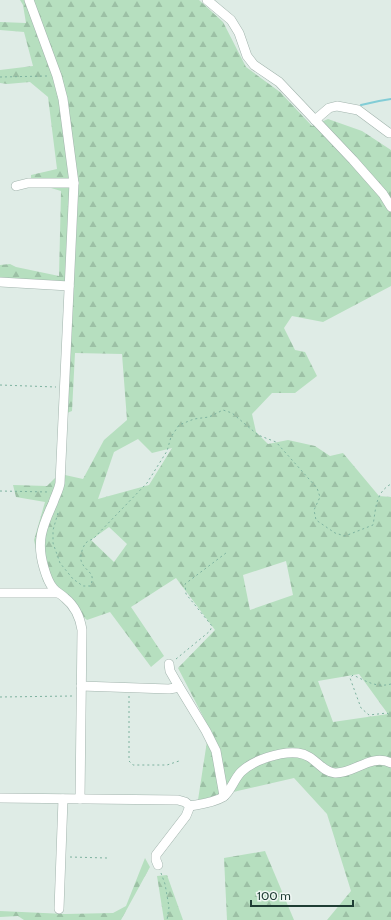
<svg xmlns="http://www.w3.org/2000/svg" width="391" height="920" font-family="Cabin,sans-serif">
<style>
.forest{fill:url(#forest-firs);fill-rule:evenodd}
.lines{fill:none;stroke-linecap:round;stroke-linejoin:round}
.stream{stroke:#82cdd6;stroke-width:2}
.minor-casing{stroke:#a2b4ad;stroke-width:10}
.path{stroke:#7db29f;stroke-width:1;stroke-dasharray:2 3;stroke-linecap:butt}
.minor{stroke:#fff;stroke-width:9}
</style>
<defs>
<pattern id="forest-firs" width="22" height="20" patternUnits="userSpaceOnUse"><rect width="22" height="20" fill="#b6dfbf"/><path d="M5 1l3.5 6h-7zM16 11l3.5 6h-7z" fill="#9cc0a5"/></pattern>
</defs>
<rect width="100%" height="100%" fill="#dfece6"/>
<!-- forest -->
<g class="forest">
<path d="M 20,0 L 199,0 L 223,22 L 246,67 L 280,92 L 312,126 L 328,119 L 362,131 L 391,150 L 391,286 L 323,322 L 292,316 L 284,328 L 295,350 L 305,352 L 317,376 L 295,393 L 272,393 L 252,414 L 256,432 L 268,444 L 288,440 L 315,446 L 330,456 L 343,453 L 379,496 L 391,497 L 391,920 L 327,920 L 351,891 L 327,814 L 294,778 L 198,800 L 209,728 L 178,668 L 215,630 L 176,578 L 131,607 L 164,656 L 151,667 L 110,612 L 87,620 L 43,581 L 34,540 L 45,502 L 16,497 L 13,485 L 47,486 L 55,478 L 65,475 L 83,479 L 104,440 L 127,420 L 122,354 L 75,353 L 72,411 L 67,413 L 71,287 L 0,282 L 0,265 L 10,264 L 16,267 L 59,276 L 61,191 L 31,182 L 31,175 L 57,169 L 48,97 L 30,82 L 7,84 L 0,83 L 0,70 L 33,66 L 24,32 L 0,30 L 0,22 L 26,23 L 23,5 ZM 138,439 L 152,453 L 172,448 L 149,485 L 98,499 L 114,452 ZM 109,527 L 127,544 L 114,562 L 91,540 ZM 286,561 L 293,595 L 250,610 L 243,575 ZM 359,674 L 388,714 L 333,722 L 318,681 Z"/>
<polygon points="265,851 294,920 227,920 224,858"/>
<polygon points="145,858 150,867 121,920 24,920 18,916 0,917 0,911 65,914 113,913 126,906"/>
<polygon points="167,875 183,920 164,920 157,876"/>
</g>
<g class="lines">
<!-- stream -->
<polyline class="stream" points="361,105 379,101 391,99"/>
<defs>
<g id="minor">
<path d="M 29,0 L 57,76 L 63,99 L 74,183 L 60,483 C 59,490 55,496 53,503 C 42,527 36,542 44,568 C 46,575 48,582 53,588 C 56,592 61,594 65,598 C 75,606 80,617 82,630 L 80,799"/>
<polyline points="207,0 231,20 239,33 247,56 254,65 279,82 353,160 383,194 391,207"/>
<polyline points="315,120 329,108 337,106 358,110 389,133 391,133"/>
<polyline points="16,186 28,183 74,183"/>
<polyline points="0,282 69,286"/>
<polyline points="0,593 57,593"/>
<polyline points="178,685 206,731 216,751 224,796"/>
<polyline points="81,686 169,689 175,688 178,685 170,671 169,664"/>
<path d="M 0,798 L 178,800 L 185,802 L 190,806 C 201,804 213,803 223,797 C 231,791 234,779 241,772 C 253,760 281,751 298,753 C 315,755 321,772 335,773 C 354,774 371,753 391,763"/>
<polyline points="158,865 156,860 156,855 186,816 190,806"/>
<polyline points="59,909 63,799"/>
</g>
</defs>
<!-- minor casing -->
<use href="#minor" class="minor-casing"/>
<!-- path -->
<g class="path">
<polyline points="0,77 47,76"/>
<polyline points="0,385 56,387"/>
<polyline points="0,491 49,492"/>
<path d="M 58,513 L 53,530 L 53,543 L 60,563 L 73,579 L 83,586 L 90,586 C 97,573 86,572 82,563 C 79,558 82,549 85,544 C 86,542 90,540 93,539 L 147,483 L 167,451 L 171,437 L 179,425 L 194,419 L 209,417 L 223,410 L 232,413 L 258,435 L 276,442 L 317,488 L 320,497 L 314,510 L 316,520 L 335,533 L 345,536 L 373,525 C 376,509 375,493 391,484"/>
<polyline points="176,659 210,631 212,626 186,594 185,584 226,553"/>
<path d="M 391,684 C 376,688 366,681 353,675 L 350,678 L 361,708 L 369,715 L 387,713 L 391,716"/>
<polyline points="129,696 129,761 133,765 167,765 179,761"/>
<polyline points="0,697 73,696"/>
<polyline points="70,857 107,858"/>
<polyline points="161,873 165,884 169,907 167,920"/>
</g>
<!-- minor -->
<use href="#minor" class="minor"/>
</g>
<!-- scale -->
<path d="M251 900v6h102v-6" fill="none" stroke="#1f3d34" stroke-width="2"/>
<text x="257" y="900" font-size="12" fill="#1f3d34" stroke="#f0f8f4" stroke-width="3" paint-order="stroke">100 m</text>
</svg>
